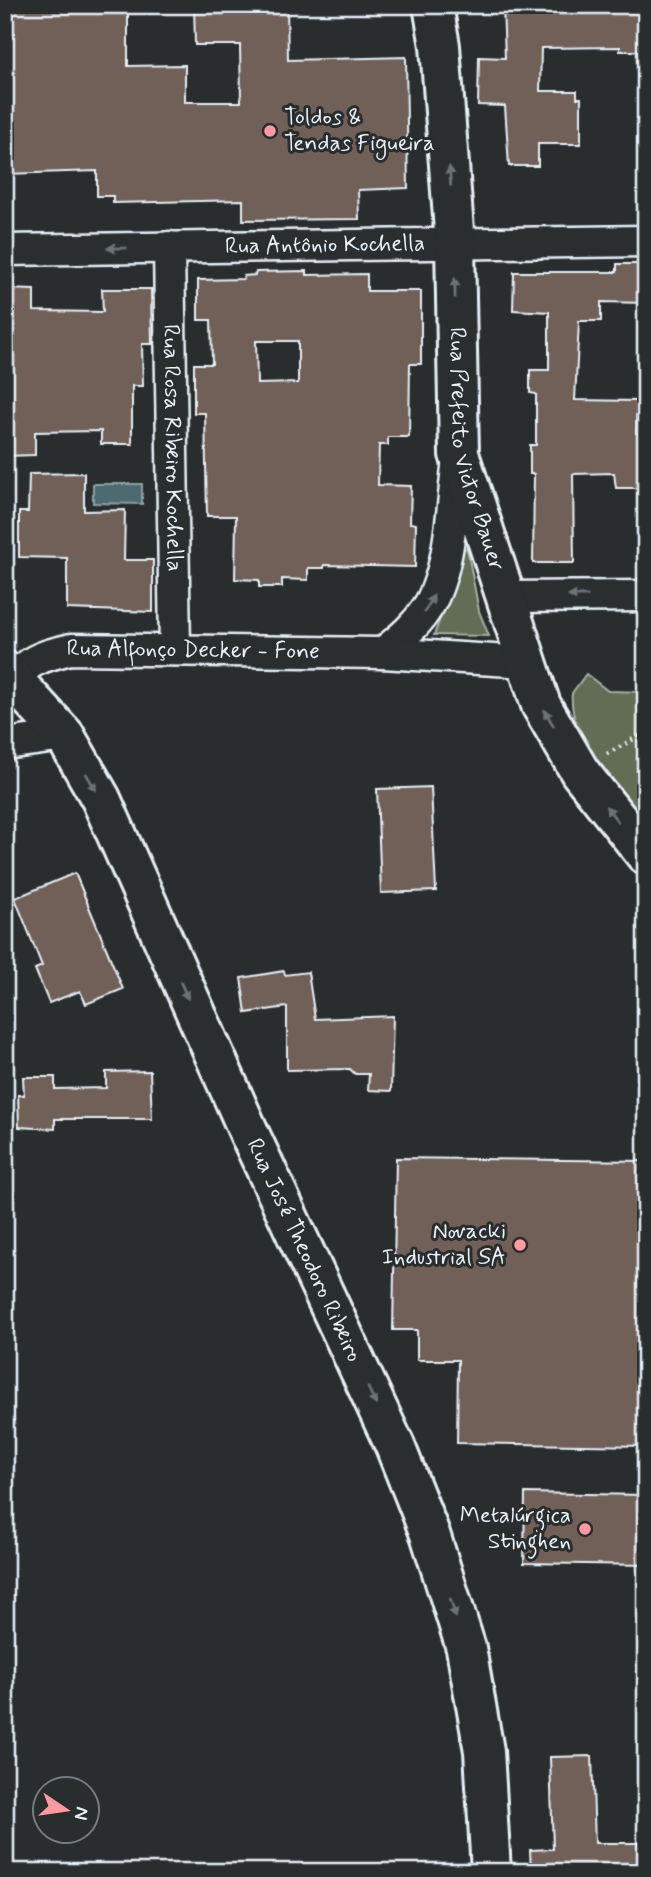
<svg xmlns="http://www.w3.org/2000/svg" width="651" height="1877" font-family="Mynerve,sans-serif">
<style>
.green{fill:#636d54;stroke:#a6afa6;stroke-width:2}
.water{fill:#4d6b70;stroke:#8ba1a6;stroke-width:2}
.building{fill:#716158;stroke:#e8f1f8;stroke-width:2;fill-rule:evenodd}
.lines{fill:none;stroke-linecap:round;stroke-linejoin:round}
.minor-casing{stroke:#e8f1f8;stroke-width:35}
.major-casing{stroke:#e8f1f8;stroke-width:44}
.path{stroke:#e8f1f8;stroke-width:4.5;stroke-dasharray:2 5;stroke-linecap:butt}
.minor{stroke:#2a2d2e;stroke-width:30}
.major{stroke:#2a2d2e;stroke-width:38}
.oneway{fill:#6c7275}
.poi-dot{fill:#ff9aa2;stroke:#2a2d2e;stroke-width:2.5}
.labels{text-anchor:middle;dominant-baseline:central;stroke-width:6;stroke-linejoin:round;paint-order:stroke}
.poi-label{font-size:23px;fill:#e8f1f8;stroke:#2a2d2e;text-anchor:end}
.street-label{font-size:23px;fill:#e8f1f8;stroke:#2a2d2e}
</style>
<rect width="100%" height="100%" fill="#2a2d2e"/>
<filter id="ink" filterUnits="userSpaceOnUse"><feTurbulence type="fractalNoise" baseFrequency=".0143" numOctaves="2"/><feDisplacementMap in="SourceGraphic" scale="14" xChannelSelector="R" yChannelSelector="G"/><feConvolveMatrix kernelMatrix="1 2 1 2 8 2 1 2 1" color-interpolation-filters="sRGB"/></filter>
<g filter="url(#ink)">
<!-- green -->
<g class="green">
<polygon points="467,548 479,611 489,636 434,635 453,585 460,550"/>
<path d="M 586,674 L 608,691 L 646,692 L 646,828 C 618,789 568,741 572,693 Z"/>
</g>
<!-- water -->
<polygon class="water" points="93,484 142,484 142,504 93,503"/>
<!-- building -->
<g class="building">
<polygon points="5,5 128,5 128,66 185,65 185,102 241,102 240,45 195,45 194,5 287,5 288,60 406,57 408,188 358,190 359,219 243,220 243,200 113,203 113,196 97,196 97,171 5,174"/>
<polygon points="503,5 646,5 646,51 620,51 620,47 541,48 540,91 577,91 577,98 581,98 581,144 538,144 538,166 509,166 505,106 478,105 479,57 505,58"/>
<polygon points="617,264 646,264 646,303 601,302 601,321 579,321 575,400 637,401 636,433 646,433 646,475 640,475 640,488 616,488 614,473 573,474 574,563 533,563 534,474 530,474 530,445 536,445 536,394 530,393 530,370 549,370 549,312 513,310 514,272 617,272"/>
<path d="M 307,271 L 307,275 L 367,274 L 367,291 L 421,291 L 421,364 L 410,364 L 409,437 L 388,437 L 388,445 L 379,445 L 378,485 L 411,486 L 410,523 L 416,524 L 415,567 L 324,565 L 324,568 L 308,568 L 308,580 L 282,579 L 282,587 L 259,587 L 259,580 L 235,579 L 236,516 L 207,516 L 205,413 L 194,413 L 194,364 L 212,364 L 211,320 L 198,320 L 198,280 L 244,279 L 244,276 L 255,275 L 256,272 ZM 256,341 L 298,341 L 298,383 L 257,384 Z"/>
<polygon points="5,289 34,290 34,311 103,312 102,289 151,289 152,344 142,344 143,386 132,386 132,444 101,444 101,431 35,432 35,455 5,456"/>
<polygon points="84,473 84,511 125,510 124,560 153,560 153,612 67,609 67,558 19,557 19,512 28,512 29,474"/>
<polygon points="431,787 436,891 381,893 377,789"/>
<polygon points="75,873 123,989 86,1004 80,991 49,1003 35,969 42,966 15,898"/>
<polygon points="284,971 285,975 308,972 315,1019 393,1016 391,1091 368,1090 369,1074 355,1074 350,1069 287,1070 287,1007 246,1013 241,978"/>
<polygon points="150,1071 152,1119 55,1119 55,1129 19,1127 18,1095 24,1095 23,1077 55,1077 55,1089 106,1088 106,1072"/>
<polygon points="396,1158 646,1161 646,1446 457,1443 458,1360 417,1360 417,1330 393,1330"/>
<polygon points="525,1493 646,1495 646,1565 524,1563"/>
<polygon points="592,1756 595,1843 646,1843 646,1869 531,1872 530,1850 553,1849 550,1757"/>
</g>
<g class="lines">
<defs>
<g id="minor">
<path id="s1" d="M 169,247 L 175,650"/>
<path id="s2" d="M 5,250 L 646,241"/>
<polyline points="504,597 646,596"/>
<path d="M 383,653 C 398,640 414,628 425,611 C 451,576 452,503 458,459"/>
<path id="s3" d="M 5,697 C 22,663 33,658 71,649 L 383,653 L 526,662"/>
<polyline points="5,744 65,736"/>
</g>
<g id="major">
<path id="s4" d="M 433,5 L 440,46 L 455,244 L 459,454 L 541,705 L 580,772 L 646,855"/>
<path id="s5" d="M 5,671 L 65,736 L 101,799 L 250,1135 L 395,1446 L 430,1534 L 466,1648 L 484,1751 L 491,1872"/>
</g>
</defs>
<!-- minor casing -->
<use href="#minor" class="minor-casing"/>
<!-- major casing -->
<use href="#major" class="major-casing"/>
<!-- path -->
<g class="path">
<polyline points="639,735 646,777"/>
<polyline points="607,754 646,732"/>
</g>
<!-- minor -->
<use href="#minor" class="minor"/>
<!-- major -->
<use href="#major" class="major"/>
</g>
<!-- one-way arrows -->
<defs><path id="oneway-solid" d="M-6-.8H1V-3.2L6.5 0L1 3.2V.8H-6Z" transform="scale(1.75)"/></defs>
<g class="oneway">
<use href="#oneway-solid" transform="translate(450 176) rotate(-94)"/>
<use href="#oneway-solid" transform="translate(117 248) rotate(179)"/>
<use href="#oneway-solid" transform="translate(455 288) rotate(-91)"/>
<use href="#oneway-solid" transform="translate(578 596) rotate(180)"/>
<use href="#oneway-solid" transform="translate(429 604) rotate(-61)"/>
<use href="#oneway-solid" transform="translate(549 718) rotate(-120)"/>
<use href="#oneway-solid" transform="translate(91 782) rotate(60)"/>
<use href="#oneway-solid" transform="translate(612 814) rotate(-128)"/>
<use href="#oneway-solid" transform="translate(184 990) rotate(66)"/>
<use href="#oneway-solid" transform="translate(372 1396) rotate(65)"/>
<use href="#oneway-solid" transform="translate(453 1608) rotate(73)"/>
</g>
</g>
<!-- markers -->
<g class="poi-dot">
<circle cx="270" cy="131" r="7"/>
<circle cx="520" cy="1245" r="7"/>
<circle cx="585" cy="1529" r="7"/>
</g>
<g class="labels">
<!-- poi labels -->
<g class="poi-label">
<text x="284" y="118" text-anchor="start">Toldos &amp;<tspan x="284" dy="26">Tendas Figueira</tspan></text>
<text x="506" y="1232">Novacki<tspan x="506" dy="26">Industrial SA</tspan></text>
<text x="571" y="1516">Metalúrgica<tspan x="571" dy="26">Stinghen</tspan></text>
</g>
<!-- street labels -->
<g class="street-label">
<text stroke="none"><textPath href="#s2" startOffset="320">Rua Antônio Kochella</textPath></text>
<text stroke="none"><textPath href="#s1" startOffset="201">Rua Rosa Ribeiro Kochella</textPath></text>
<text stroke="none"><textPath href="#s4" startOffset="448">Rua Prefeito Victor Bauer</textPath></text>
<text stroke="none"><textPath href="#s3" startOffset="208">Rua Alfonço Decker - Fone</textPath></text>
<text stroke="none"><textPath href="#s5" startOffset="656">Rua José Theodoro Ribeiro</textPath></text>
</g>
</g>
<!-- margin -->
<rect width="651" height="1877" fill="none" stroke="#2a2d2e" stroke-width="28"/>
<rect x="14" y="14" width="623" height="1849" fill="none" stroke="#e8f1f8" stroke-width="2.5" filter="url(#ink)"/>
<!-- north arrow -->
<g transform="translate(66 1810) rotate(103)"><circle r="33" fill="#2a2d2e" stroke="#767b7f" stroke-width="2"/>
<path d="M0-5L12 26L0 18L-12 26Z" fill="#ff9aa2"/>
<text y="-10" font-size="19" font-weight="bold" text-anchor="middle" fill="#e8f1f8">N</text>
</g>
</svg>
